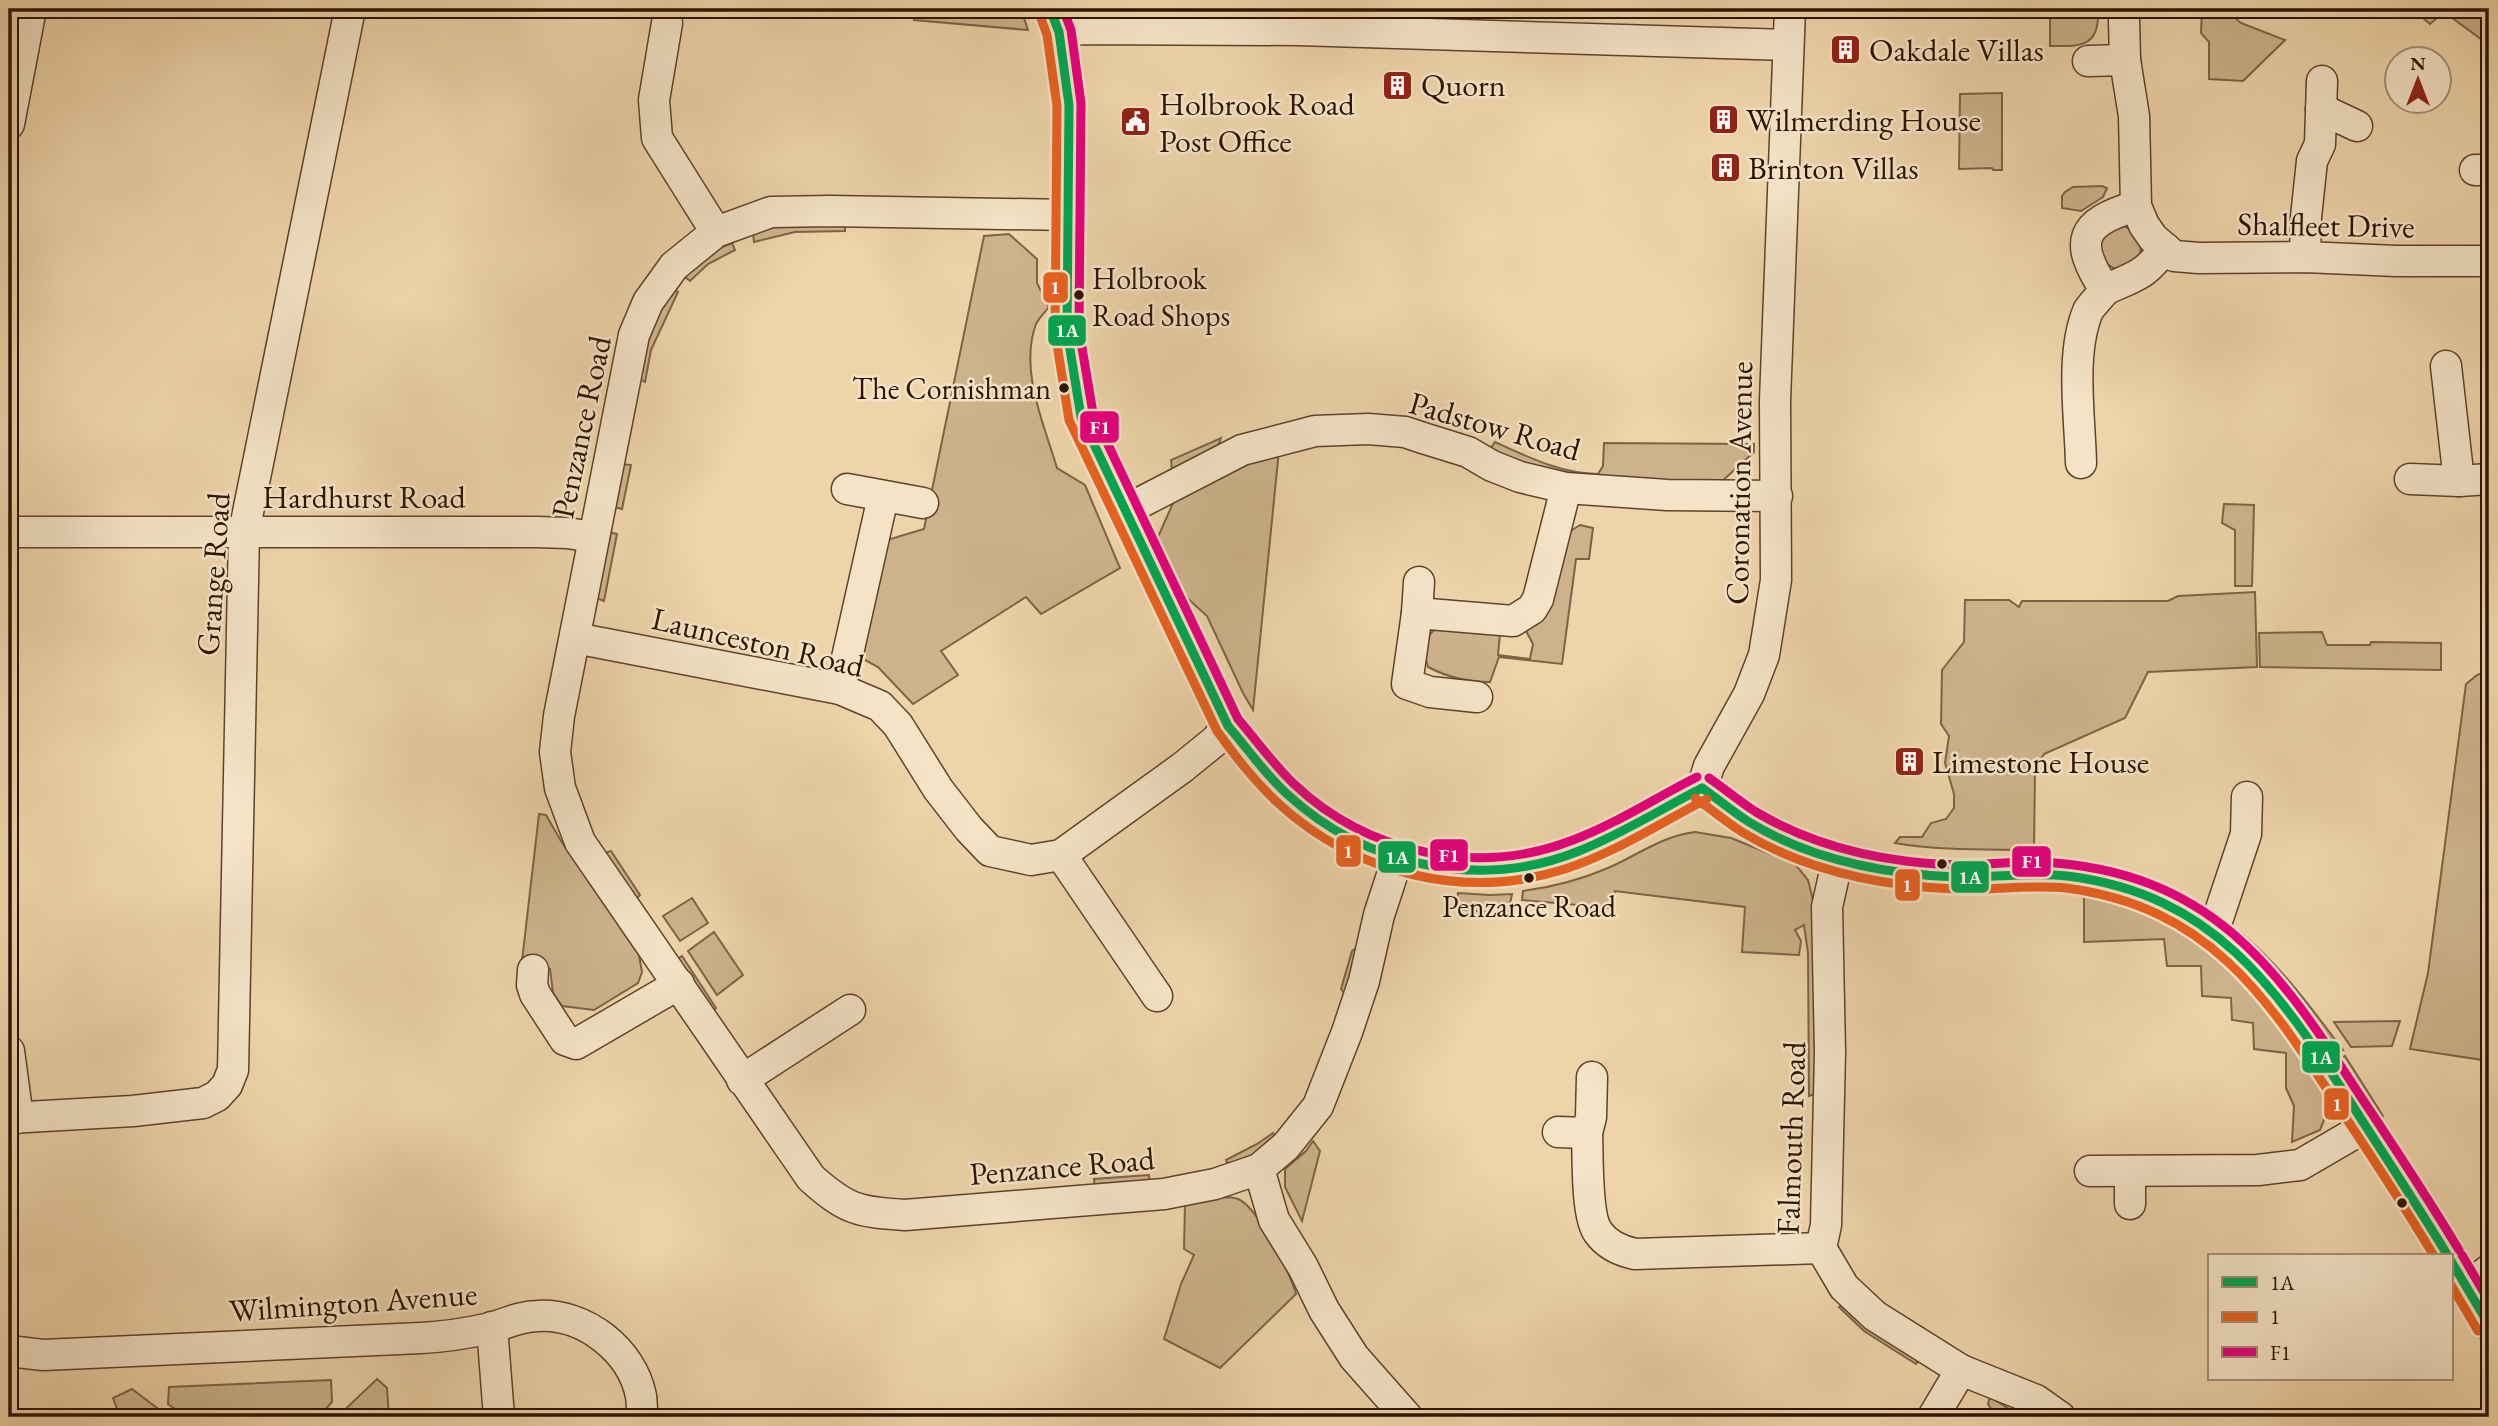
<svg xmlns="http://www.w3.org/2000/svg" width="2498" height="1426" font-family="'EB Garamond',serif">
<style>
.green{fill:#cdb38c;stroke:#7d6346;stroke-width:2}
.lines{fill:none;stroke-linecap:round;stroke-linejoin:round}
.minor-casing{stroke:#5d432a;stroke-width:33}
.minor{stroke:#f4e3c7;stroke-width:30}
.bus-1-casing{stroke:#f4e3c7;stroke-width:14}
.bus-2-casing{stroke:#f4e3c7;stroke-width:14}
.bus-3-casing{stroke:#f4e3c7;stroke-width:14}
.bus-1{stroke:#00a651;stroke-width:9}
.bus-2{stroke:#e86120;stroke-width:9}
.bus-3{stroke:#e5007d;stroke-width:9}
.bus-dot{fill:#2d1300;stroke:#f4e3c7;stroke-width:2.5}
.labels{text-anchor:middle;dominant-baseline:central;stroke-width:5;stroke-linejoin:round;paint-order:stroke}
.bus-label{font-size:30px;fill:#2d1300;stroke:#f4e3c7;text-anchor:start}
.poi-label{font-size:32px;fill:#2d1300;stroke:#f4e3c7;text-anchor:start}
.street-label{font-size:32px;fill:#2d1300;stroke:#f4e3c7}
.line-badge{stroke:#f4e3c7;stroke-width:2.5}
.badge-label{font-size:19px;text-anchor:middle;font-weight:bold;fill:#fff}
</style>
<rect width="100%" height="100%" fill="#eed4a9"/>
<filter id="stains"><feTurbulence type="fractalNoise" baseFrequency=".00286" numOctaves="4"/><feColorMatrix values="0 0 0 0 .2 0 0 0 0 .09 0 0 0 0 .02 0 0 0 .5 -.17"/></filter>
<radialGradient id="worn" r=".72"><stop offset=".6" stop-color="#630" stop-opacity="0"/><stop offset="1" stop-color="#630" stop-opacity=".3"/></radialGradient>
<!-- green -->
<g class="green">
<polygon points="915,9 1021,9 1028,30 914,20"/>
<polygon points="2202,9 2224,9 2241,23 2285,40 2243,81 2209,79 2209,42 2201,33"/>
<polygon points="2412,9 2489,9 2489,45 2444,12 2430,24"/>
<path d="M 2098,13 C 2099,49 2077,46 2050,46 L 2050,15 Z"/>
<polygon points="2002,93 2002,170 1993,170 1992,168 1959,169 1960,94"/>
<polygon points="2102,186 2107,188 2103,197 2081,211 2062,208 2062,196 2065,192 2073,187"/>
<polygon points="845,223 845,231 795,232 754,242 753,233 777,226"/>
<path d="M 2123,226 C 2138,231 2144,243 2139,258 L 2117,270 L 2102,261 L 2100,236 Z"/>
<path d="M 1009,234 L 1037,259 L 1037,283 L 1049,307 C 1045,312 1039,318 1036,324 C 1019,370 1044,424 1057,468 L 1085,485 L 1120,568 L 1041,614 L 1026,597 L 941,651 L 958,675 L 913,704 L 878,667 L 854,654 L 887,540 L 924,529 L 984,236 Z"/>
<polygon points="732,243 735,250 708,264 690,281 684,276 713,251"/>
<path d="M 673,289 L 678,292 L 651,350 L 645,382 L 638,378 C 643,346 656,316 673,289 Z"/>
<polygon points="1221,438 1218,446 1172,470 1171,460"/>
<path d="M 1495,442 C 1528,457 1562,474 1598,474 L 1603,466 L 1604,443 L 1754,444 L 1754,452 L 1720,483 L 1544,475 L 1488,452 Z"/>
<polygon points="1279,450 1253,710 1243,693 1207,616 1185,596 1158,537 1177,494"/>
<polygon points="622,464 631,465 622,509 614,507"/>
<polygon points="2224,504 2254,505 2252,586 2235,586 2235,530 2222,523"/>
<path d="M 1580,525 L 1593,528 L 1589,559 L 1576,559 L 1562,664 L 1499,657 L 1490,682 C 1469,682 1447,677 1428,667 C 1422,651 1424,630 1444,626 C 1455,624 1488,632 1500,634 L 1498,655 L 1530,659 L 1533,644 L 1526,631 L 1545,616 L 1552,600 L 1566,534 Z"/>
<polygon points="608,532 617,534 604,601 594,597"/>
<path d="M 2255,592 L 2257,667 L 2148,672 L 2125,718 L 2044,754 L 2035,770 L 2034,850 C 1988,849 1941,851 1895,843 L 1900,837 L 1922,837 L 1931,823 L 1946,819 L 1954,808 L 1954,794 L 1945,763 L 1949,736 L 1941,724 L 1942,670 L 1964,642 L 1965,600 L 2009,600 L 2019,607 L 2022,601 L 2168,601 L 2178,596 Z"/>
<polygon points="2322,632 2327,645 2370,645 2371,642 2441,643 2441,670 2260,667 2259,633"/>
<polygon points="2489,670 2489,1061 2410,1049 2428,973 2466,684 2477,675"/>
<polygon points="539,814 546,815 561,841 639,955 642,972 638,983 594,1010 562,1006 553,993 550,969 522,961"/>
<path d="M 1695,832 L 1731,838 L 1758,849 L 1795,864 L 1808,880 L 1816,912 L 1817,1093 L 1809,1096 L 1808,953 L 1804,925 L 1795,930 L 1801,941 L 1799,955 L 1742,952 L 1745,907 L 1615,891 L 1611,908 L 1522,900 L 1523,891 C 1553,887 1580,880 1608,868 C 1638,855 1662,836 1695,832 Z"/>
<polygon points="611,851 640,895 633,901 602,854"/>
<path d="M 2084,892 C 2124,905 2166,918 2201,942 C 2237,966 2268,1003 2292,1039 C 2306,1058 2313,1081 2328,1098 L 2327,1113 L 2320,1130 L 2292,1142 L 2294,1106 L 2286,1088 L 2286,1053 L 2254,1049 L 2253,1023 L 2232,1020 L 2231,998 L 2202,996 L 2201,966 L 2167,966 L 2164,939 L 2084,942 Z"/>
<polygon points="1458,893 1490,895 1512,894 1508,914 1455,909"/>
<polygon points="692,898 708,923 680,941 663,916"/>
<polygon points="714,932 743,975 717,995 688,951"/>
<path d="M 2240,932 C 2281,966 2311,1008 2343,1050 L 2340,1051 L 2293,991 L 2244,939 Z"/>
<polygon points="1355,949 1359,951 1345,994 1341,989 1352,951"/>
<polygon points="682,956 716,1008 710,1013 675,961"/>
<polygon points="2400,1021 2392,1046 2351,1047 2334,1022"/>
<polygon points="2345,1056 2383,1116 2380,1118 2342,1058"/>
<polygon points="1273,1133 1277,1141 1230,1169 1226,1160 1257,1144"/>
<polygon points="1313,1141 1320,1151 1302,1221 1285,1187 1285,1169 1306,1151"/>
<polygon points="1149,1175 1150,1184 1095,1189 1094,1179"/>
<path d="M 1222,1197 C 1227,1197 1233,1197 1238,1199 C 1258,1207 1290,1273 1296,1294 L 1220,1368 L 1164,1339 L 1181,1284 L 1194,1255 L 1184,1249 L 1185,1203 Z"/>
<polygon points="1845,1302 1922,1357 1916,1364 1864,1331 1839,1307"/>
<polygon points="377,1379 387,1388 389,1417 337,1417"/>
<polygon points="331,1380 332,1402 319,1417 186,1417 168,1404 169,1387"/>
<polygon points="132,1389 169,1417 120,1417 113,1398"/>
<path d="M 1990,1397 L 2022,1417 C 2006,1417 1996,1419 1988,1404 Z"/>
</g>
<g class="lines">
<defs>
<g id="minor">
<path d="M 1050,9 L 1059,32 L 1069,105 L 1067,331 L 1081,417 L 1228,726 C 1239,738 1246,752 1257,764 C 1335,853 1444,893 1559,858 C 1608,843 1656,810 1702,788 L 1709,766 L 1749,694 L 1764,655 L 1776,580 L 1775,401 L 1790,9"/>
<polyline points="2124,21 2125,60 2134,116 2136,206 2144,225 2153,238 2174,256 2199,258 2305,257 2396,261 2489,261"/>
<polyline points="667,23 654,100 657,138 716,232"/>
<polyline points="1059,32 1083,29 1298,30 1788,45"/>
<polyline points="2088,61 2125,60"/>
<polyline points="2321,109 2357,126"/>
<polyline points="9,124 31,9"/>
<polyline points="2475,170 2489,170"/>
<path d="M 2136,206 C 2080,223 2073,241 2105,290 C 2134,276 2144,277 2165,248"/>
<path d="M 1069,215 L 830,211 L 771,212 L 716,232 L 674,266 L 648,302 L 634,335 L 559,716 L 555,752 L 560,788 L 580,842 L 811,1178 C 847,1210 858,1212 905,1215 L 1164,1194 L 1215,1184 L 1259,1169 L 1286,1146 L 1318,1106 L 1347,1032 L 1364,981 L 1379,915 L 1397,860"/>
<polyline points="2305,257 2306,217 2312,161 2320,144 2322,81"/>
<polyline points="2446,366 2459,481"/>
<path d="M 2081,463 C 2080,417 2070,354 2088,311 C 2092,304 2100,297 2105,290"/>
<polyline points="2410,479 2459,481 2489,479"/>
<polyline points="847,489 923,503"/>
<polyline points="1126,510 1242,450 1315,431 1368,429 1405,432 1423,438 1468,452 1492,466 1520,477 1566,488 1667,495 1777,496"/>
<polyline points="9,532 536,532 567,533 594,537"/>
<polyline points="1417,613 1419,582"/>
<polyline points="575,638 840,689 880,706 898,725 938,789 969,829 990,851 1031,860 1061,855 1183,767 1215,741 1228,726"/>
<polyline points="840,689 883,497"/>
<polyline points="1477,697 1430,692 1407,684 1417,613 1513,621 1532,609 1538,599 1566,488"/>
<path d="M 1702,788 C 1718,799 1733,812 1749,822 C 1810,860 1886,874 1957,877 C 1985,878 2013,873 2041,874 C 2112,877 2191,906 2242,956 C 2285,998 2317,1050 2349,1100 C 2383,1152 2417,1203 2448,1256"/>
<polyline points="1061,855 1157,996"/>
<polyline points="1838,858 1827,907 1830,1052 1826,1225 1821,1248 1844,1287 1875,1316 1961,1370 2036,1400 2060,1417"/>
<polyline points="2213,933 2246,834 2247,797"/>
<polyline points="533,970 532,985 535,994 565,1040 576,1044 679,984"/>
<polyline points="9,1051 18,1118"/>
<polyline points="742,1080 850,1010"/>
<polyline points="9,1118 133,1111 203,1103 217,1096 227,1085 233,1070 244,532 350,9"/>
<polyline points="1558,1132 1587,1133 1591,1117 1592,1077"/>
<path d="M 1587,1133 C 1588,1155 1586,1216 1598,1232 C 1607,1245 1621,1251 1635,1254 L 1821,1248"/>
<polyline points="1259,1169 1274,1220 1303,1267 1324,1310 1354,1357 1407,1417"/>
<polyline points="2090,1171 2258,1170 2300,1165 2367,1126"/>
<polyline points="2130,1171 2130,1204"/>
<polyline points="2451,1261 2489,1325"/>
<polyline points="2466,1288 2489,1270"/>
<polyline points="492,1327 499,1417"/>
<path d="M 9,1351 L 43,1355 L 421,1338 C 445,1337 468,1333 491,1328 C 507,1323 521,1316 538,1316 C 584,1313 632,1350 641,1396 C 642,1403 642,1410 642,1417"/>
<polyline points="1933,1417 1961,1370"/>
</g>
</defs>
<!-- minor casing -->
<use href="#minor" class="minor-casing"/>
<!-- minor -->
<use href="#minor" class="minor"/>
<defs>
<g id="bus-1">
<path d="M 1050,9 L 1059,32 L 1069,105 L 1067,331 L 1081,417 L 1228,726 C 1248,749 1264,773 1287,794 C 1365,866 1480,891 1579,851 C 1622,834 1661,809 1702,788"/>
<path d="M 1702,788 C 1718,799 1733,812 1749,822 C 1811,860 1884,874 1956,877 C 1993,878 2030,872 2067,876 C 2213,894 2275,986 2349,1100 C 2382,1152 2416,1203 2448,1256"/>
<polyline points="2451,1261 2489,1325"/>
</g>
<g id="bus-2">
<path d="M 1039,13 L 1047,35 L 1057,106 L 1055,332 L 1069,420 L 1217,731 C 1236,757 1255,782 1279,804 C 1356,874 1465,901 1565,869 C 1615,853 1660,823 1707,799"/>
<path d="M 1695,798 C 1711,809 1726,822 1742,832 C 1806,871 1881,886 1955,889 C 1992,891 2029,884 2066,888 C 2210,907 2267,997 2340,1109 C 2372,1157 2404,1206 2434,1256"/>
<polyline points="2451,1285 2478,1331"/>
</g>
<g id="bus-3">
<path d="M 1063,9 L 1071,30 L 1081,103 L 1079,330 L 1093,413 L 1238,719 C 1257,741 1273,764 1294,784 C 1368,854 1478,877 1573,840 C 1616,824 1655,798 1697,777"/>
<path d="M 1709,778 C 1725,789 1740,802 1756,812 C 1817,848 1889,863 1958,865 C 1987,866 2015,860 2043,862 C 2210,872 2276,965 2359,1094 C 2393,1145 2427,1197 2459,1250"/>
<polyline points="2462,1255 2489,1301"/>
</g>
</defs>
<!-- bus-1 casing -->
<use href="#bus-1" class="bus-1-casing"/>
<!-- bus-2 casing -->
<use href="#bus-2" class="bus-2-casing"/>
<!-- bus-3 casing -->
<use href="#bus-3" class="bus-3-casing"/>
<!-- bus-1 -->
<use href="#bus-1" class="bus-1"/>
<!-- bus-2 -->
<use href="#bus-2" class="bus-2"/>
<!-- bus-3 -->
<use href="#bus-3" class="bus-3"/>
</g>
<!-- icons -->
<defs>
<symbol id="building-square" viewBox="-11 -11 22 22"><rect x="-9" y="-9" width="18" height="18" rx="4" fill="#8f2418" stroke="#f4e3c7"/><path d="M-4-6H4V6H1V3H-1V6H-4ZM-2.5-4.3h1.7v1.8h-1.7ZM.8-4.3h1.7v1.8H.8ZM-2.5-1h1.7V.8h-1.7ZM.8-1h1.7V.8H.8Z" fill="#fff"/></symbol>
<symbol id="civic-square" viewBox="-11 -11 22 22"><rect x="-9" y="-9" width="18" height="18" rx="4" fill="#8f2418" stroke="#f4e3c7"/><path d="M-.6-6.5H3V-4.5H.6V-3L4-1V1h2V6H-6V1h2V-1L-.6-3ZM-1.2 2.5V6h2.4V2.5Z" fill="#fff"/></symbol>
</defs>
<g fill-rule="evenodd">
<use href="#building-square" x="1828" y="32" width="35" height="35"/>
<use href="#building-square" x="1380" y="68" width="35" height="35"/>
<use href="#building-square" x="1706" y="102" width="35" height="35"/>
<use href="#civic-square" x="1118" y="104" width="35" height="35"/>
<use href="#building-square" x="1708" y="150" width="35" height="35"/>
<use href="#building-square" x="1892" y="744" width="35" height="35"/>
</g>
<!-- markers -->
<g class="bus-dot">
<circle cx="1079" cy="295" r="6"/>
<circle cx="1064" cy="388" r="6"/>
<circle cx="1942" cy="864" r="6"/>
<circle cx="1529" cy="878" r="6"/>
<circle cx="2402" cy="1203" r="6"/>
</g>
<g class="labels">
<!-- bus labels -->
<g class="bus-label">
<text x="1092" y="278">Holbrook<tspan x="1092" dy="37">Road Shops</tspan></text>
<text x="1051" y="388" text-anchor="end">The Cornishman</text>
<text x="1529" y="906" text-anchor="middle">Penzance Road</text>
</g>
<!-- poi labels -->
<g class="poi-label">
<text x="1869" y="50">Oakdale Villas</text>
<text x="1421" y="85">Quorn</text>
<text x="1159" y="104">Holbrook Road<tspan x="1159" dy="37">Post Office</tspan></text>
<text x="1746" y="120">Wilmerding House</text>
<text x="1748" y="168">Brinton Villas</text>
<text x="1932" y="762">Limestone House</text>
</g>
<!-- street labels -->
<g class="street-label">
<text transform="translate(2326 225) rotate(1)">Shalfleet Drive</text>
<text transform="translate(1495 426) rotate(16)">Padstow Road</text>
<text transform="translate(581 427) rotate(-78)">Penzance Road</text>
<text transform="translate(1739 483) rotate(-89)">Coronation Avenue</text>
<text x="364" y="497">Hardhurst Road</text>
<text transform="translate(213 574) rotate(-86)">Grange Road</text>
<text transform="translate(758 642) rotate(13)">Launceston Road</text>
<text transform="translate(1791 1138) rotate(-88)">Falmouth Road</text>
<text transform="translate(1062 1166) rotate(-5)">Penzance Road</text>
<text transform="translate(353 1302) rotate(-4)">Wilmington Avenue</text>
</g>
</g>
<g class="line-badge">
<rect x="1042" y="271" width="27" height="33" rx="7" fill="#e86120"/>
<rect x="1047" y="314" width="40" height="33" rx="7" fill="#00a651"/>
<rect x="1079" y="410" width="41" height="34" rx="7" fill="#e5007d"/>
<rect x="1335" y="834" width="27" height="34" rx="7" fill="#e86120"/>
<rect x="1429" y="838" width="40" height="34" rx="7" fill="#e5007d"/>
<rect x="1377" y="840" width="40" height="34" rx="7" fill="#00a651"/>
<rect x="2011" y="845" width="41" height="33" rx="7" fill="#e5007d"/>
<rect x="1950" y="860" width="40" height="34" rx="7" fill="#00a651"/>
<rect x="1894" y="868" width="27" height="34" rx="7" fill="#e86120"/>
<rect x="2301" y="1040" width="40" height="34" rx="7" fill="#00a651"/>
<rect x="2323" y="1087" width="27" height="34" rx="7" fill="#e86120"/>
</g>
<g class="badge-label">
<text x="1055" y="294">1</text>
<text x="1067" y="337">1A</text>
<text x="1100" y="434">F1</text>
<text x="1348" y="858">1</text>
<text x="1449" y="862">F1</text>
<text x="1397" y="864">1A</text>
<text x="2032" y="868">F1</text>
<text x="1970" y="884">1A</text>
<text x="1907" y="892">1</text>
<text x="2321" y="1064">1A</text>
<text x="2337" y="1111">1</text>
</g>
<!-- margin -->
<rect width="2498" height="1426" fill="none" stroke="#eed4a9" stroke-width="35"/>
<rect x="10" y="10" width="2477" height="1405" fill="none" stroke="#2d1300" stroke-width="3.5"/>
<rect x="18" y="18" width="2463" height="1391" fill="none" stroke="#2d1300" stroke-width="2"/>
<!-- legend -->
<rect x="2208" y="1254" width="245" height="126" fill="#f4e3c7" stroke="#a49077" stroke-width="2"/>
<rect x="2222" y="1277" width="35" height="10" fill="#00a651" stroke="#a49077" stroke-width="2"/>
<text x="2270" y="1290" font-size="21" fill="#2d1300">1A</text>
<rect x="2222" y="1312" width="35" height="10" fill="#e86120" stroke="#a49077" stroke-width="2"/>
<text x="2270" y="1324" font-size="21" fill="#2d1300">1</text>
<rect x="2222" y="1347" width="35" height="10" fill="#e5007d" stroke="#a49077" stroke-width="2"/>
<text x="2270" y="1360" font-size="21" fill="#2d1300">F1</text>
<!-- north arrow -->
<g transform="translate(2418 80)"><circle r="33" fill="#f4e3c7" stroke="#a49077" stroke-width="2"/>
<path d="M0-5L12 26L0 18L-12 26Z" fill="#8f2418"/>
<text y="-10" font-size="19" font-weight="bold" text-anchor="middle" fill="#2d1300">N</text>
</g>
<rect width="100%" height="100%" filter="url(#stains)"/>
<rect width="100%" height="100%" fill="url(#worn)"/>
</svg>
